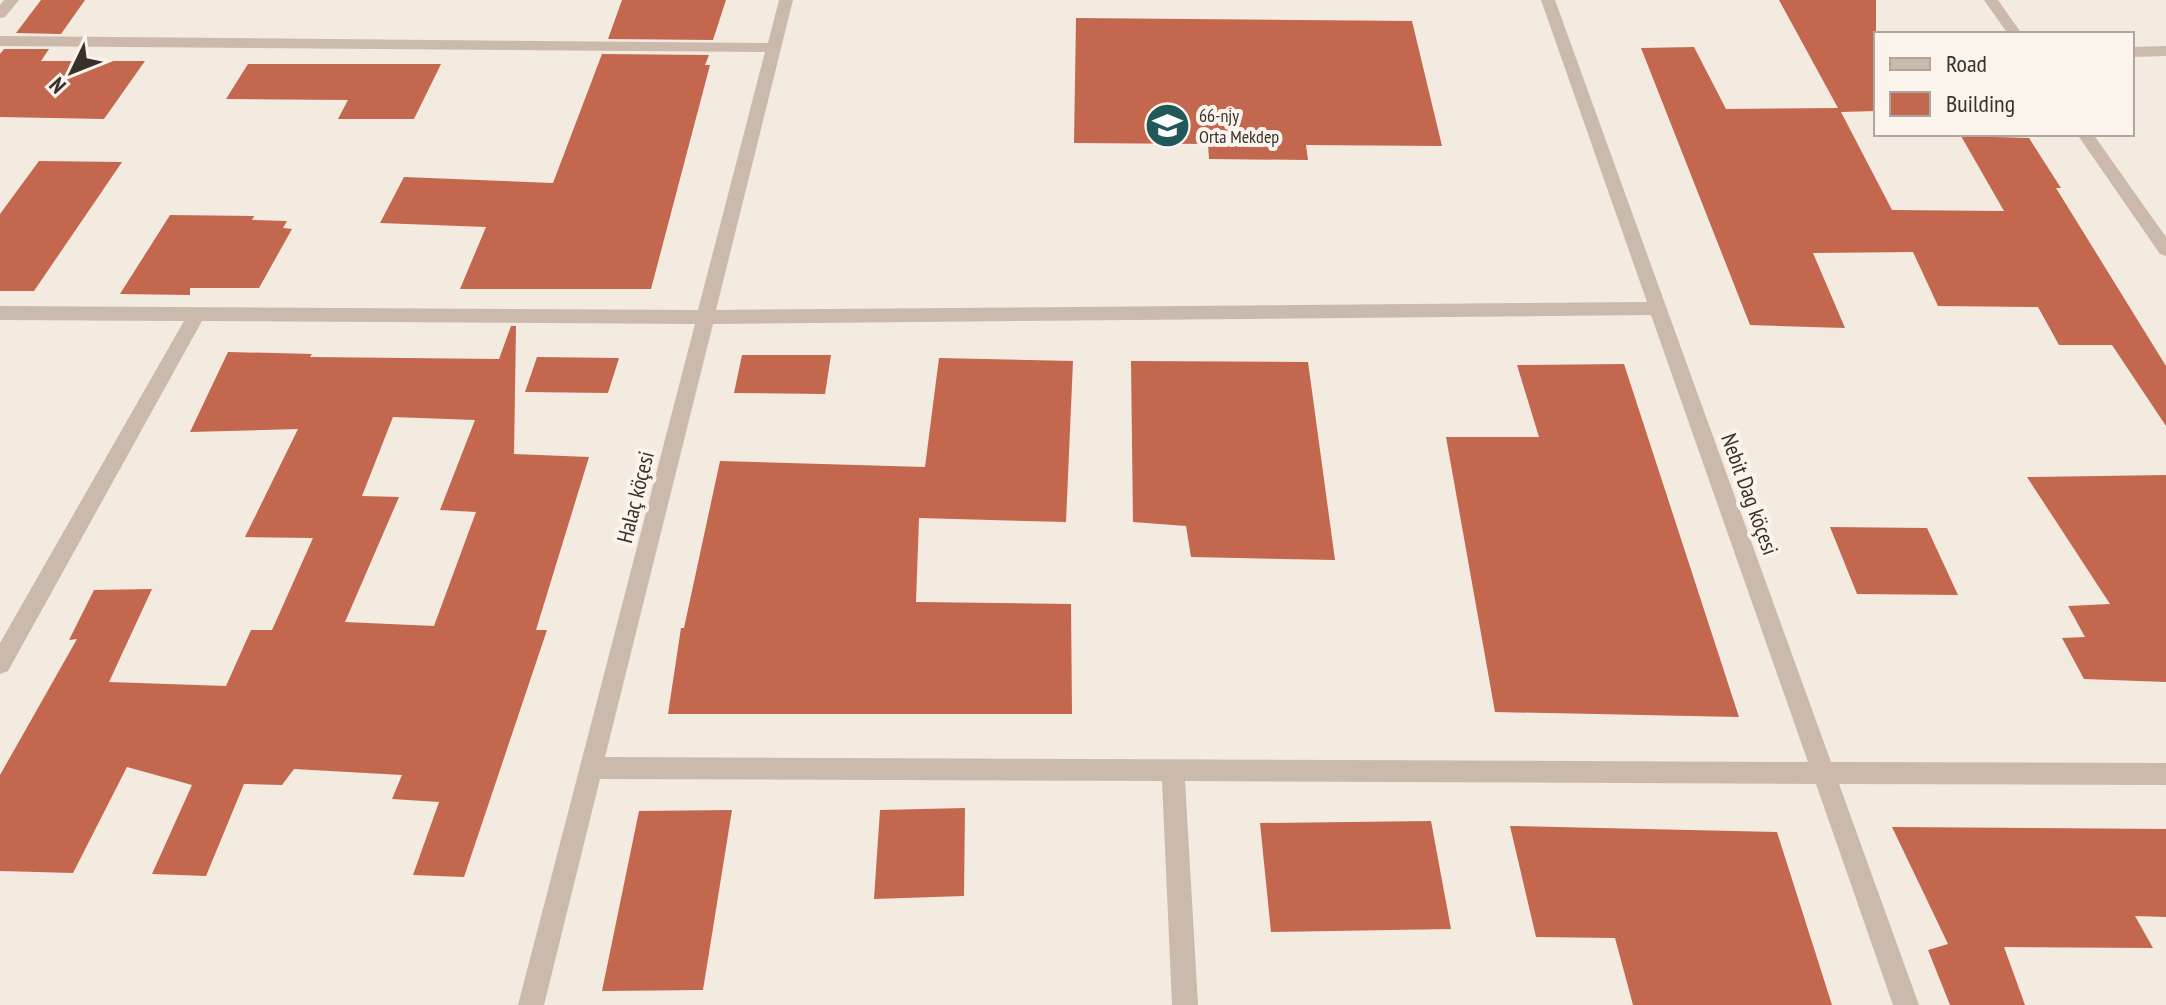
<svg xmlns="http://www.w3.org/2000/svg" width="2166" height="1005" font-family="'PT Sans Narrow',sans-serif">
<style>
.building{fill:#c3684e;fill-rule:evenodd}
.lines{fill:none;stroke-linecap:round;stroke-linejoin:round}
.street{fill:#cbb9ac;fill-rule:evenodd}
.labels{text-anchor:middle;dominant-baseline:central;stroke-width:8;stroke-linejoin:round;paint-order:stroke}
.far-poi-label{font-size:18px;fill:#392f2b;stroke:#faf4ed;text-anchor:start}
.street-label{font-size:22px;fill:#392f2b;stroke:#faf4ed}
</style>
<rect width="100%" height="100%" fill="#f3eae0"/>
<!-- building -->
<g class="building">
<polygon points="41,0 85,0 61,34 16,33"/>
<polygon points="622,0 726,0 713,40 608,39"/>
<polygon points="1779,0 1876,0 1876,111 1841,112 1892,210 2004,211 1961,136 2029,138 2061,188 2056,188 2166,366 2166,426 2112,345 2059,345 2038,307 1938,306 1913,252 1813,253 1845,328 1750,325 1641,48 1694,47 1726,109 1838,108"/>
<polygon points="1076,18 1412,21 1442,146 1306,145 1308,160 1209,159 1208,144 1074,143"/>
<polygon points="4,49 49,49 41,61 145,61 104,119 0,117 0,54"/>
<polygon points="602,54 709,55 705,65 710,65 651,289 460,289 486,227 380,223 404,177 553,183"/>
<polygon points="248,64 441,64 414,119 338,119 348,100 226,99"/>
<polygon points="39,161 122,162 34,291 0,291 0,214"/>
<polygon points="170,215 254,216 252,220 287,221 283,228 292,229 259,288 190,288 190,295 120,294"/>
<path d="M 511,326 L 516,326 L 514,454 L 589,457 L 536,630 L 547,630 L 464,877 L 413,875 L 439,802 L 392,799 L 402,775 L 294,769 L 282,785 L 244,784 L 206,876 L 152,874 L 192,785 L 127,767 L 73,873 L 0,871 L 0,775 L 77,639 L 69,640 L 94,590 L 152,589 L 109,682 L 226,686 L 251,630 L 272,630 L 313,538 L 245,537 L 298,429 L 190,432 L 228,352 L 312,354 L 310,357 L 499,359 ZM 393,417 L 475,420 L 440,510 L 476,512 L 434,626 L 345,622 L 399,497 L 362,496 Z"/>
<polygon points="742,355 831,355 825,394 734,393"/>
<polygon points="537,357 619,358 608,393 525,392"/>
<polygon points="939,358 1073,361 1066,522 919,518 916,602 1071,604 1072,714 668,714 681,628 684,628 720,461 925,467"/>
<polygon points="1131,361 1308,362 1335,560 1191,557 1186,526 1133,522"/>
<polygon points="1624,364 1739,717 1495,712 1446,437 1539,437 1517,365"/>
<polygon points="2166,475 2166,682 2084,679 2062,638 2085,637 2068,606 2110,604 2027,477"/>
<polygon points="1830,527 1927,528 1958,595 1857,594"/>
<polygon points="965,808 964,896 874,899 880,810"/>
<polygon points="732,810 703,990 602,991 639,811"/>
<polygon points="1431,821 1451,929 1271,932 1260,823"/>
<polygon points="1510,826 1777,832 1832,1005 1633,1005 1615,938 1536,937"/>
<polygon points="1892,827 2166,829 2166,917 2135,916 2153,948 2004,947 2025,1005 1950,1005 1928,950 1948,944"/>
</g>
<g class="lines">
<!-- street -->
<g class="street">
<polygon points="4,0 19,0 5,17 0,18 0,5"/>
<path d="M 779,0 L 793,0 L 716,310 L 1647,302 L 1541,0 L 1555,0 L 1831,762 L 2166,763 L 2166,785 L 1839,784 L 1919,1005 L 1893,1005 L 1816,784 L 1185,781 L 1198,1005 L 1172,1005 L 1162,781 L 600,779 L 544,1005 L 518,1005 L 695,324 L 202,321 L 8,671 L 0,674 L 0,643 L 184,321 L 0,320 L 0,306 L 698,310 L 765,52 L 0,46 L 0,36 L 768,43 ZM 1651,315 L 1808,762 L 605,757 L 713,324 Z"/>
<polygon points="1984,0 1998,0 2022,34 2008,34"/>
<polygon points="2166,46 2166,56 2132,57 2132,47"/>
<polygon points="2077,134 2093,134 2166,237 2166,256 2160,254"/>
</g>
</g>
<!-- icons -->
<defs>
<symbol id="school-disc" viewBox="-11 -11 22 22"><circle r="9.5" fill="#21585a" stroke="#faf4ed"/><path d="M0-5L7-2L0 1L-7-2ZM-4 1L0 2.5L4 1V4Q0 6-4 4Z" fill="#fff"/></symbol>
</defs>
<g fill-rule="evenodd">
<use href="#school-disc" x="1142" y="100" width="51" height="51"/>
</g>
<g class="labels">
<!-- far-poi labels -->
<g class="far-poi-label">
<text x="1199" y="115">66-njy<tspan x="1199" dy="21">Orta Mekdep</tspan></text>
</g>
<!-- street labels -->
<g class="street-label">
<text transform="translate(1750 494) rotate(70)">Nebit Dag köçesi</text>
<text transform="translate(635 497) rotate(-76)">Halaç köçesi</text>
</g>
</g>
<!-- legend -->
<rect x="1874" y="32" width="260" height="104" fill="#faf4ed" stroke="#ada59f" stroke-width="2"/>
<rect x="1890" y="58" width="40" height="12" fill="#cbb9ac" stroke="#ada59f" stroke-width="2"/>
<text x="1946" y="72" font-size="24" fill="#392f2b">Road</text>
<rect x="1890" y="92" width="40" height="24" fill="#c3684e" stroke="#ada59f" stroke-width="2"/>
<text x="1946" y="112" font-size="24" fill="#392f2b">Building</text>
<!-- north arrow -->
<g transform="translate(72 72) rotate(227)" stroke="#faf4ed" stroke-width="6" paint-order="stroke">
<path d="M0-6L14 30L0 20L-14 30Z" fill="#392f2b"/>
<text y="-12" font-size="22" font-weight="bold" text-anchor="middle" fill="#392f2b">N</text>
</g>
</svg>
